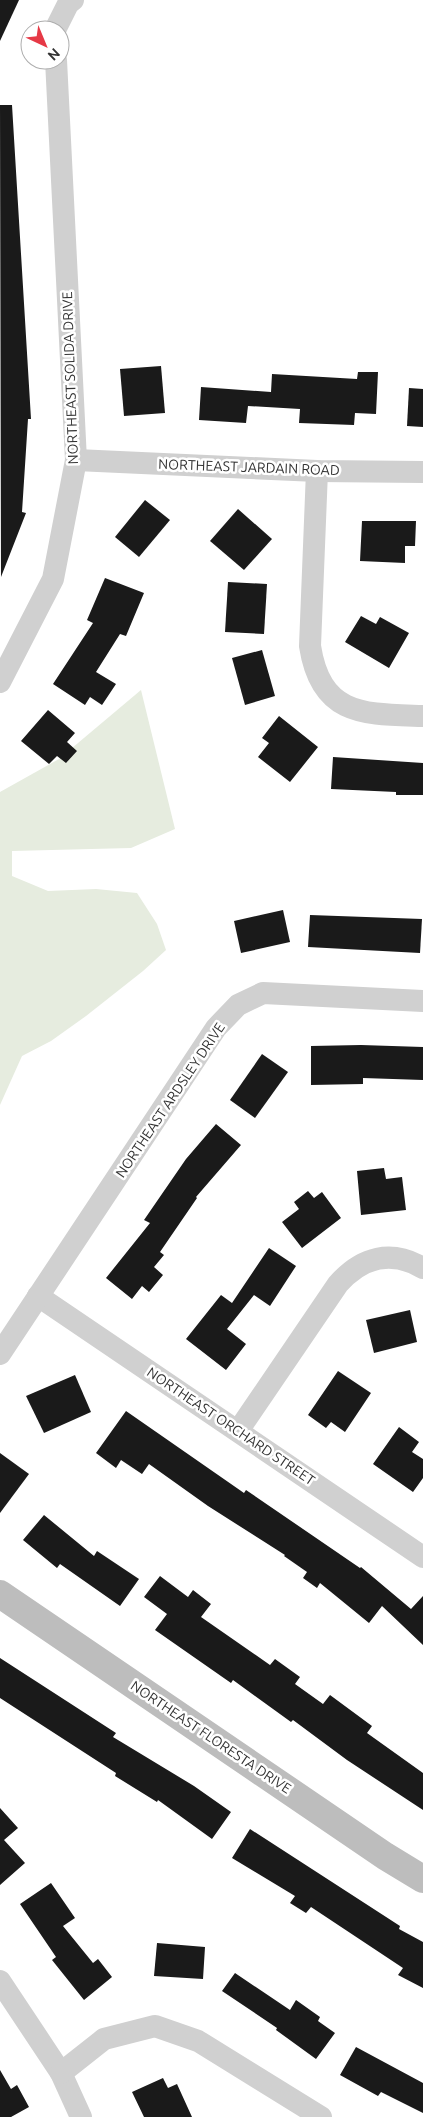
<svg xmlns="http://www.w3.org/2000/svg" width="423" height="2117" font-family="Ubuntu,sans-serif">
<style>
.green{fill:#e6ecdf}
.building{fill:#1a1a1a}
.lines{fill:none;stroke-linecap:round;stroke-linejoin:round}
.street{stroke:#d0d0d0;stroke-width:22}
.secondary{stroke:#bdbdbd;stroke-width:28}
.labels{text-anchor:middle;dominant-baseline:central;stroke-width:5;stroke-linejoin:round;paint-order:stroke}
.street-label{font-size:14px;fill:#333;stroke:#fff}
</style>
<rect width="100%" height="100%" fill="#fff"/>
<!-- green -->
<polygon class="green" points="141,690 175,829 131,848 12,851 12,876 48,891 96,889 137,893 157,924 166,950 143,971 86,1016 51,1041 22,1056 0,1105 0,792 59,759"/>
<!-- building -->
<g class="building">
<polygon points="0,0 19,0 0,41"/>
<polygon points="0,105 12,105 31,419 28,419 22,512 26,513 1,577"/>
<polygon points="161,366 165,413 124,416 120,369"/>
<polygon points="358,372 378,372 376,414 355,413 354,425 299,423 300,409 248,406 246,423 199,420 201,387 271,392 272,374 357,379"/>
<polygon points="409,388 423,389 423,427 407,426"/>
<polygon points="145,500 170,520 139,557 115,537"/>
<polygon points="238,509 272,539 244,570 210,541"/>
<polygon points="362,521 416,521 415,546 405,546 405,563 360,561"/>
<polygon points="105,578 144,593 126,636 120,634 96,672 116,684 102,705 90,697 85,705 53,684 93,623 87,620"/>
<polygon points="228,582 267,584 264,634 225,632"/>
<polygon points="361,616 376,624 380,617 409,633 389,668 345,642"/>
<polygon points="262,650 275,696 245,705 232,658"/>
<polygon points="48,710 75,733 67,742 77,751 66,763 57,756 49,764 21,741"/>
<polygon points="279,716 318,747 290,782 258,757 269,743 262,738"/>
<polygon points="333,757 423,763 423,795 396,795 396,792 331,789"/>
<polygon points="283,910 290,942 241,953 234,921"/>
<polygon points="310,915 422,919 420,953 308,947"/>
<polygon points="361,1045 423,1047 423,1080 363,1078 363,1084 311,1085 311,1046"/>
<polygon points="262,1054 288,1072 255,1118 230,1100"/>
<polygon points="216,1124 241,1145 196,1197 197,1198 160,1252 164,1255 154,1267 163,1275 149,1292 142,1286 132,1299 106,1278 150,1223 144,1220 186,1159"/>
<polygon points="384,1168 386,1179 402,1177 406,1210 361,1215 357,1171"/>
<polygon points="308,1191 314,1198 322,1192 341,1218 302,1248 282,1222 299,1209 294,1202"/>
<polygon points="269,1248 296,1266 270,1306 254,1295 227,1329 246,1344 226,1370 186,1339 221,1295 232,1303"/>
<polygon points="410,1310 417,1342 374,1353 366,1320"/>
<polygon points="338,1371 371,1393 345,1432 331,1422 326,1428 308,1415"/>
<polygon points="75,1375 91,1412 44,1433 26,1396"/>
<polygon points="126,1411 244,1493 246,1490 360,1568 361,1567 411,1609 423,1596 423,1645 382,1606 369,1623 320,1583 317,1588 303,1578 307,1572 284,1556 285,1555 208,1506 149,1464 142,1474 121,1460 116,1468 96,1453"/>
<polygon points="399,1427 419,1442 412,1452 423,1459 423,1478 413,1492 373,1464"/>
<polygon points="0,1453 29,1474 0,1513"/>
<polygon points="44,1515 94,1556 97,1551 139,1579 120,1606 60,1564 57,1568 23,1540"/>
<polygon points="160,1576 188,1597 193,1590 211,1604 201,1617 270,1665 275,1659 300,1677 295,1684 323,1704 330,1695 372,1726 367,1733 423,1773 423,1810 347,1760 293,1720 291,1722 233,1680 231,1683 155,1630 167,1614 144,1597"/>
<polygon points="0,1658 116,1733 113,1737 194,1786 231,1812 212,1839 158,1800 157,1802 115,1776 116,1773 0,1698"/>
<polygon points="0,1808 18,1828 4,1840 25,1863 0,1885"/>
<polygon points="250,1829 400,1926 399,1929 423,1942 423,1988 398,1975 403,1968 311,1907 306,1913 290,1903 295,1896 232,1858"/>
<polygon points="51,1883 75,1918 63,1926 93,1963 98,1959 112,1977 84,2000 52,1960 56,1957 20,1904"/>
<polygon points="157,1943 205,1947 203,1979 154,1976"/>
<polygon points="235,1973 290,2010 296,2000 320,2017 318,2021 335,2033 316,2059 276,2030 277,2028 222,1991"/>
<polygon points="356,2047 423,2083 423,2113 381,2092 378,2096 340,2075"/>
<polygon points="0,2070 11,2089 17,2085 29,2107 11,2117 0,2117"/>
<polygon points="163,2078 168,2088 177,2084 192,2117 144,2117 132,2092"/>
</g>
<g class="lines">
<!-- street -->
<g class="street">
<polyline points="55,30 68,4 73,0"/>
<polyline points="76,460 317,471 423,472"/>
<path d="M 317,471 L 310,646 C 321,717 365,714 423,716"/>
<polyline points="0,682 53,579 76,460 56,60"/>
<polyline points="38,1296 423,1557"/>
<polyline points="0,1354 216,1028 238,1005 263,993 423,1001"/>
<path d="M 238,1431 L 338,1284 C 362,1257 391,1249 423,1268"/>
<polyline points="0,1981 61,2073 81,2117"/>
<polyline points="61,2073 104,2039 155,2026 198,2041 321,2117"/>
</g>
<!-- secondary -->
<polyline class="secondary" points="0,1594 385,1856 423,1879"/>
</g>
<g class="labels">
<!-- street labels -->
<g class="street-label">
<text transform="translate(70 378) rotate(-92)">NORTHEAST SOLIDA DRIVE</text>
<text transform="translate(249 467) rotate(2)">NORTHEAST JARDAIN ROAD</text>
<text transform="translate(170 1100) rotate(-56)">NORTHEAST ARDSLEY DRIVE</text>
<text transform="translate(231 1426) rotate(34)">NORTHEAST ORCHARD STREET</text>
<text transform="translate(211 1737) rotate(34)">NORTHEAST FLORESTA DRIVE</text>
</g>
</g>
<!-- north arrow -->
<g transform="translate(45 45) rotate(136)"><circle r="24" fill="#ffffff" stroke="#adadad"/>
<path d="M0-4L9 19L0 12L-9 19Z" fill="#e63946"/>
<text y="-8" font-size="14" font-weight="bold" text-anchor="middle" fill="#333333">N</text>
</g>
</svg>
